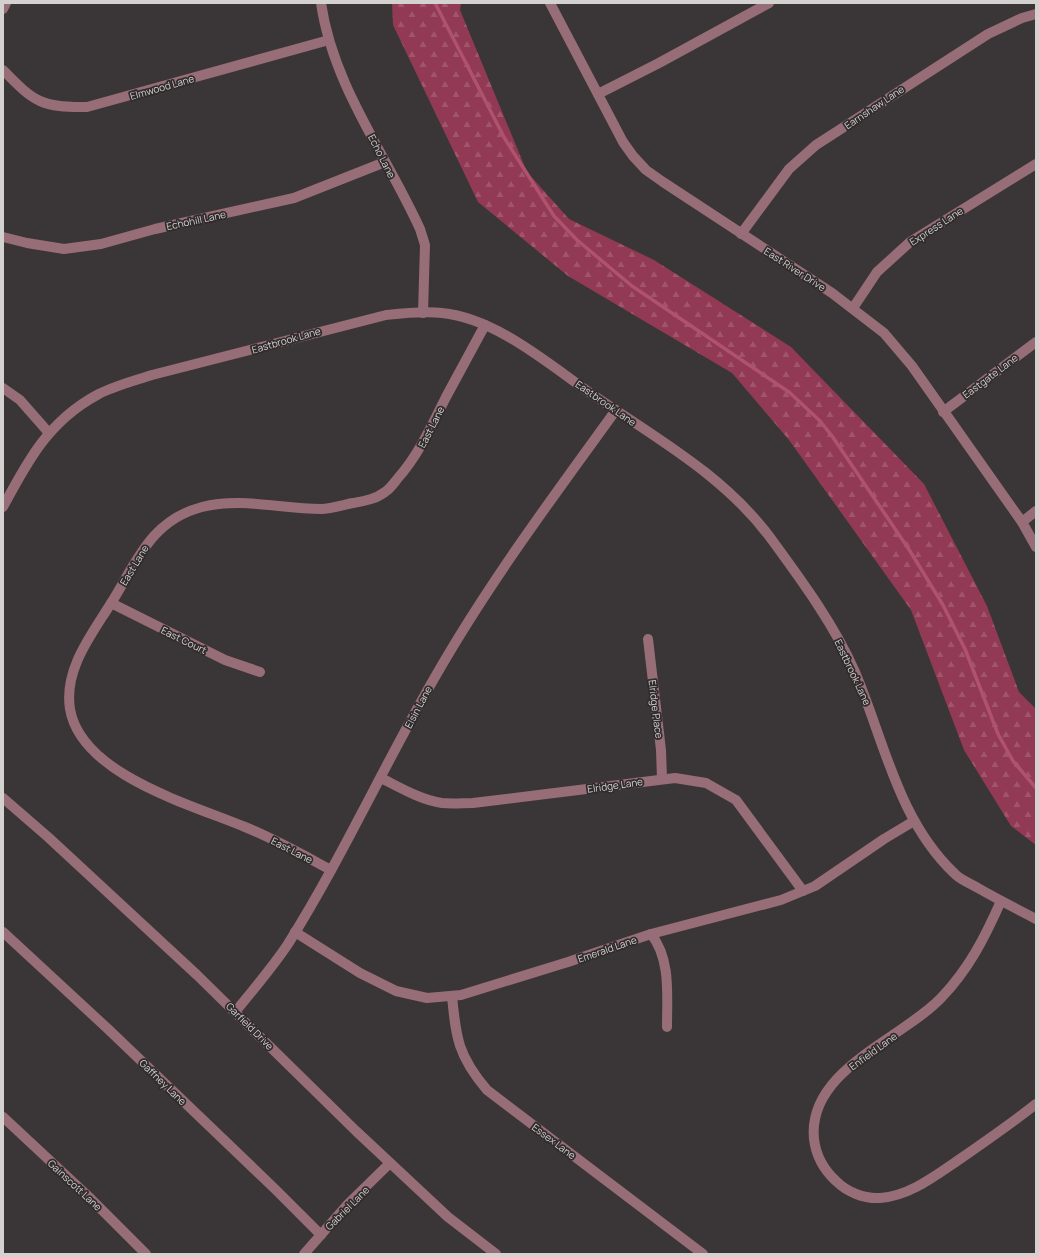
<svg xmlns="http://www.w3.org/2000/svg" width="1039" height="1257" font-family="Manrope,sans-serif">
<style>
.forest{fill:url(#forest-firs)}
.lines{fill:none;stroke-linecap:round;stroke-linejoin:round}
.stream{stroke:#af526d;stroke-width:3.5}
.minor{stroke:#976d77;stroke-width:10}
.labels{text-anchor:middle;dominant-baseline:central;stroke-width:3.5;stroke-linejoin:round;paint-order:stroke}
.street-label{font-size:10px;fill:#d4d1d1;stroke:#302b2c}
</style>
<defs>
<pattern id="forest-firs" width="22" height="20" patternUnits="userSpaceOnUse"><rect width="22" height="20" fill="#923955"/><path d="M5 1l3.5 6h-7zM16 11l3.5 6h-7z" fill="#a0556c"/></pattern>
</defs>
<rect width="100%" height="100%" fill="#3a3536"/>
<!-- forest -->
<polygon class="forest" points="392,3 461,3 460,10 527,172 569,219 654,260 791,347 924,484 987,606 1019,692 1036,709 1036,845 1011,826 964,750 911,610 789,440 732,373 568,276 478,202 393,25"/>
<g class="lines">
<!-- stream -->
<polyline class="stream" points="435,3 505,139 554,216 577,240 632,286 789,392 820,421 832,436 910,551 943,605 965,649 998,734 1013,761 1036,788"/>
<!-- minor -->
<g class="minor">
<path d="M 321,3 C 333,86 386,154 420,229 L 425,245 L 423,313"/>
<polyline points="550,3 623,142 633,156 646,170 663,182 832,293 884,333 912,366 1022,522 1036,547"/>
<polyline points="3,9 6,3"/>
<path d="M 3,70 C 34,102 42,108 87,107 L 329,40"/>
<polyline points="598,94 659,63 769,3"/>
<polyline points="741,234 789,169 816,145 988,34 1022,18 1036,14"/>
<polyline points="3,237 27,243 64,249 101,244 155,229 294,198 385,162"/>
<polyline points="853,308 877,272 910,242 1036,164"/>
<polyline points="3,388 20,400 49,433"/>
<polyline points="943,412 1036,342"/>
<path d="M 3,507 C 28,460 49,421 97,395 C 114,386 134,381 152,375 L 386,315 C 405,313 423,311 442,313 C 494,318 545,361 586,390 C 652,436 724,474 772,540 C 802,581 835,626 855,672 C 884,740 898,820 954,873 C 960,880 970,883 978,888 C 997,899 1017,909 1036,919"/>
<polyline points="1022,522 1036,511"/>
<polyline points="111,603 225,660 260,672"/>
<polyline points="648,639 661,750 662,779"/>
<path d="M 381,778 C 399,787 421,800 442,803 C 452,804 463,803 473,803 L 675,778 L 706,783 L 736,800 L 803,891"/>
<polyline points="3,798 48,837 197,975 356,1131 448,1217 496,1254"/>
<path d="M 331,870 C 303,855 275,839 245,827 C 193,805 81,775 70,709 C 64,671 89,638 108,608 C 135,567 148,521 202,507 C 241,497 281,509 321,509 C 331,509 343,505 353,503 C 364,501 376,499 385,492 C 390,489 394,483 398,478 C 419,454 432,425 446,397 C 459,373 472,349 485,325"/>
<path d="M 1001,901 C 985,937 969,969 941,998 C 902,1039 807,1070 814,1139 C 816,1156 824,1170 836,1181 C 847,1192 864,1199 880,1198 C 910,1196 936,1175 960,1159 C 986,1141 1012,1123 1036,1104"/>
<polyline points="3,932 108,1029 275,1189 321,1235"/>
<polyline points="295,932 360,973 396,991 427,998 461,995 568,962 651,934 781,900 815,886 884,839 914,821"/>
<path d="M 651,934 C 671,959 667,995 667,1027"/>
<path d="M 452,996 C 456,1038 458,1056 487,1090 L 703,1254"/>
<path d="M 235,1012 C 253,990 272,968 288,944 C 342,858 384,765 435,677 C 488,584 553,497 616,410"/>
<polyline points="3,1117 91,1199 146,1254"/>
<polyline points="304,1254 348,1204 390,1163"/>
</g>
</g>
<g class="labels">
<!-- street labels -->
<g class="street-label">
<text transform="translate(162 87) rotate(-16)">Elmwood Lane</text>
<text transform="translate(874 107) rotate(-34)">Earnshaw Lane</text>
<text transform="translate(382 156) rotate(63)">Echo Lane</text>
<text transform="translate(196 220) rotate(-12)">Echohill Lane</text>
<text transform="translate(936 226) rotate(-33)">Express Lane</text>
<text transform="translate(795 269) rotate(33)">East River Drive</text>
<text transform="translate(286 340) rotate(-16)">Eastbrook Lane</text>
<text transform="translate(990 376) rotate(-37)">Eastgate Lane</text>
<text transform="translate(606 403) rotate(35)">Eastbrook Lane</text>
<text transform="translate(431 427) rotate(-63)">East Lane</text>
<text transform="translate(134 565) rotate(-59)">East Lane</text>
<text transform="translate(184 640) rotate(26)">East Court</text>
<text transform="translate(853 672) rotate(65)">Eastbrook Lane</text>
<text transform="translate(418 707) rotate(-62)">Elsin Lane</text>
<text transform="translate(656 709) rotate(83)">Elridge Place</text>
<text transform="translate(615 785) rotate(-8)">Elridge Lane</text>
<text transform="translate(292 850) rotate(27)">East Lane</text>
<text transform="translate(607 949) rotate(-19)">Emerald Lane</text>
<text transform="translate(250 1026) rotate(45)">Garfield Drive</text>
<text transform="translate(873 1051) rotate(-36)">Enfield Lane</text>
<text transform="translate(163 1082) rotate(44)">Gaffney Lane</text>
<text transform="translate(554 1141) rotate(37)">Essex Lane</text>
<text transform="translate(75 1185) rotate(43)">Gainscott Lane</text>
<text transform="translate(347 1208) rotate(-45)">Gabriel Lane</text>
</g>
</g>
<!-- border -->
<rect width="1039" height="1257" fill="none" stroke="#d4d1d1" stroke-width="8"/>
</svg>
